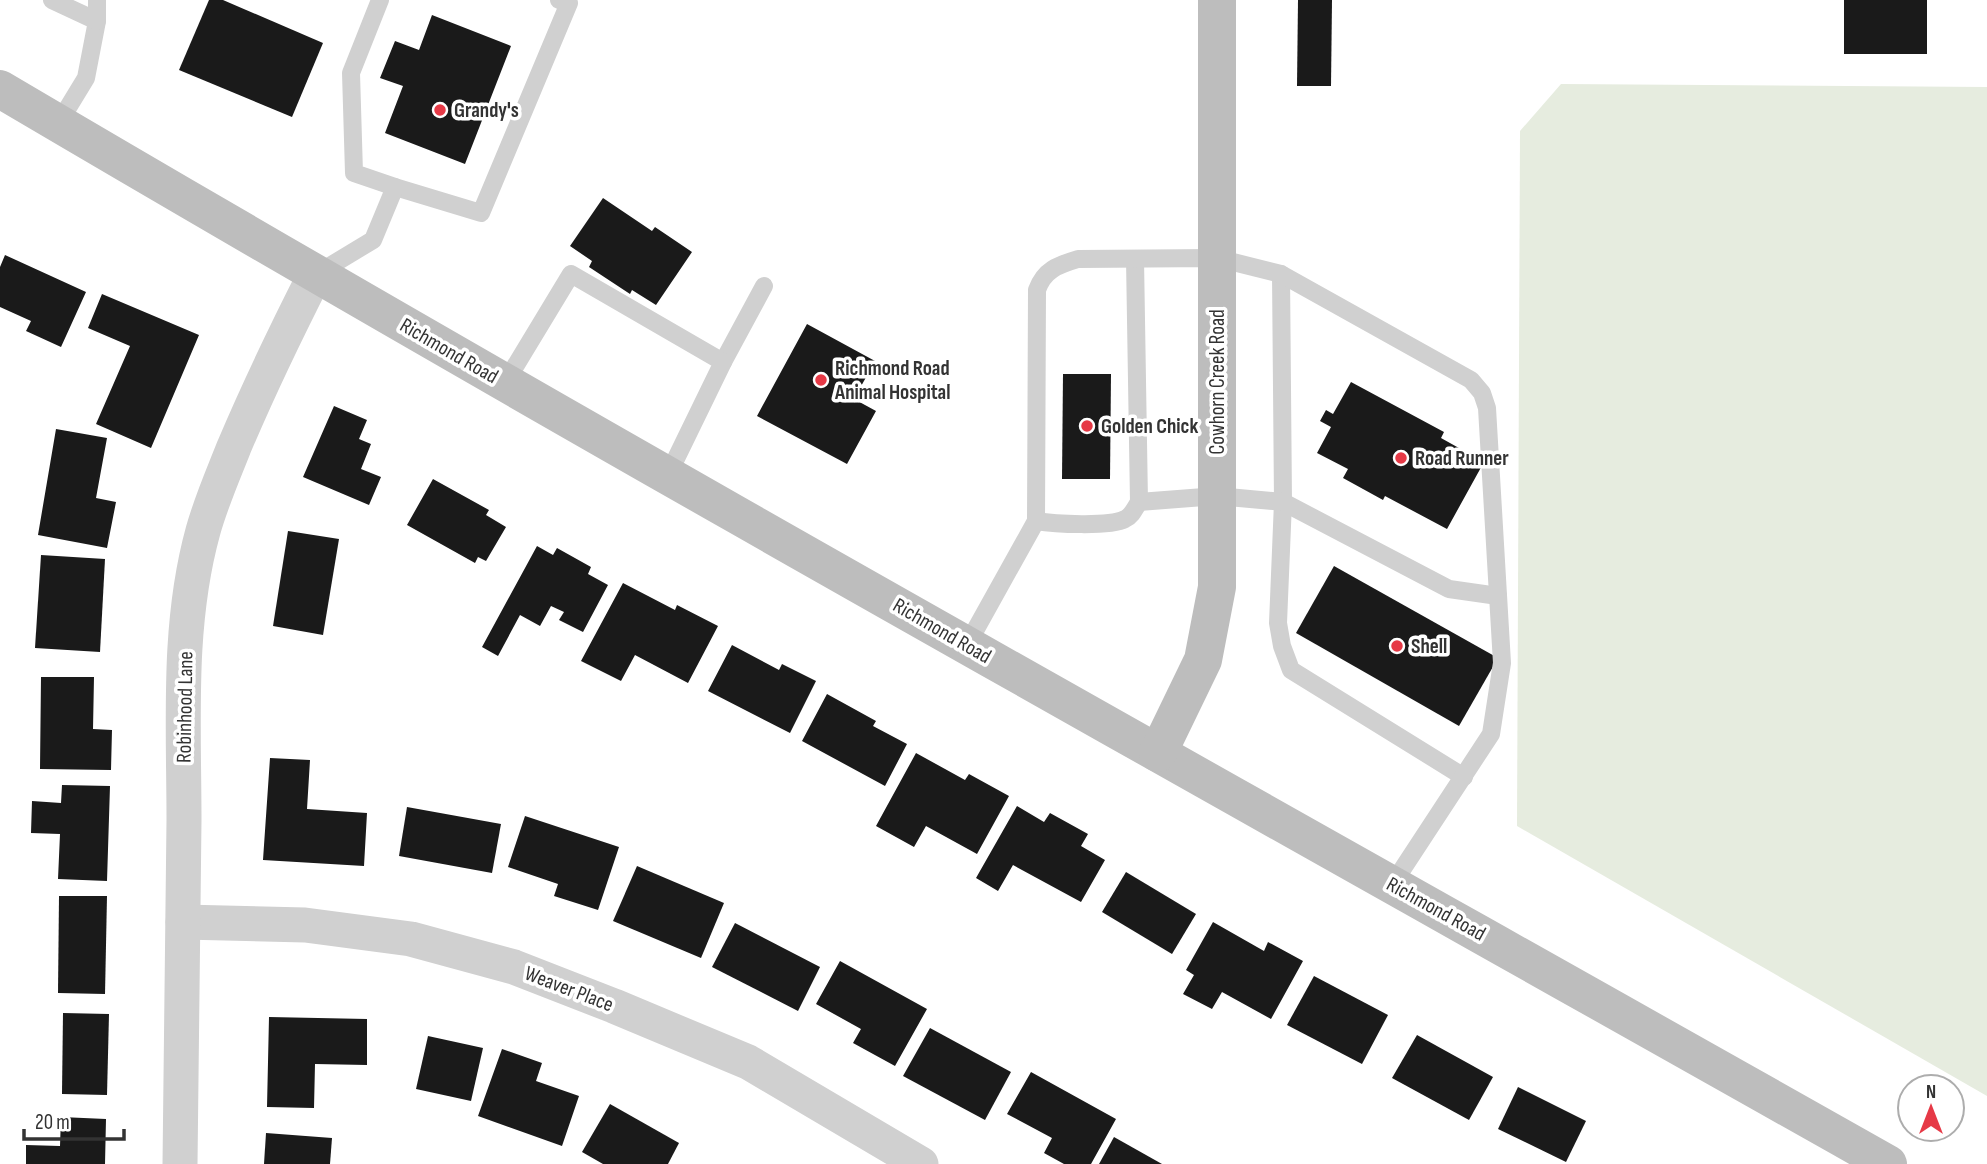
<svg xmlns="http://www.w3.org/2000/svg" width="1987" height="1164" font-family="'Sofia Sans Condensed',sans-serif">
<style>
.green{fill:#e6ecdf}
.building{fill:#1a1a1a}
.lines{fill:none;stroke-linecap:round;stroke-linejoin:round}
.lane{stroke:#d0d0d0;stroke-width:18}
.street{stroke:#d0d0d0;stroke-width:35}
.secondary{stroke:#bdbdbd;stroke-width:38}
.poi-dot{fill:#e63946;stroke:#fff;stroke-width:2.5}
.labels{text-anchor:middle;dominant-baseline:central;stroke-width:7;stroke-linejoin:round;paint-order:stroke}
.poi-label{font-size:21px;font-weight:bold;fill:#333;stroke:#fff;text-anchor:start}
.street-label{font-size:21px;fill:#333;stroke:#fff}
</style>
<rect width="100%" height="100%" fill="#fff"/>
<!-- green -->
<polygon class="green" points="1561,84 1987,87 1987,1096 1517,826 1520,131"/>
<!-- building -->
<g class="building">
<polygon points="209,0 223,0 323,43 292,117 179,70"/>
<polygon points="1298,0 1332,0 1331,86 1297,86"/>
<rect x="1844" y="0" width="83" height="54"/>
<polygon points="432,15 511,46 465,164 385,133 403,86 380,78 395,41 419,50"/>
<polygon points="603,198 652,231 655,227 692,252 656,305 632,290 630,294 589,267 592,261 570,246"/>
<polygon points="5,255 86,292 61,347 26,331 31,321 0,307 0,267"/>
<polygon points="102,294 199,335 151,448 96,424 130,346 88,328"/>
<polygon points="807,324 875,361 854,399 876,411 847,464 757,416"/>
<polygon points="1063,374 1111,374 1110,479 1062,479"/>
<polygon points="1351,382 1444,432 1441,438 1484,462 1447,529 1385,496 1383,500 1343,478 1348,469 1317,453 1331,427 1320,421 1326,410 1333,414"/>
<polygon points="334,406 367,420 359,439 371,444 361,469 381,477 369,505 303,477"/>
<polygon points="56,429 107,438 96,498 116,502 107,548 38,535"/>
<polygon points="433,479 489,510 486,515 506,527 486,561 478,557 475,563 407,525"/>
<polygon points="288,531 339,539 323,635 273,626"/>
<polygon points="537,546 553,555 557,548 591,567 588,574 608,585 583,632 559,620 564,612 551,606 540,626 520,615 498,656 482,647"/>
<polygon points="41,555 105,559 100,652 35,648"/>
<polygon points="1334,566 1498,658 1459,726 1296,633"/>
<polygon points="623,583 675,610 677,605 718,626 688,683 635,655 621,681 581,661"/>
<polygon points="732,645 779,670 782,664 816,681 790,733 708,691"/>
<polygon points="41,677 94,677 93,729 112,730 111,770 40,769"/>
<polygon points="827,694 876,721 873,726 907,744 885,786 802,741"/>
<polygon points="916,753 965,780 969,774 1009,796 977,854 926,826 914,847 876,826"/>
<polygon points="270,758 310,760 307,809 367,813 364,866 263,860"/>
<polygon points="62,785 110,786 107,881 58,879 60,834 31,833 32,801 61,803"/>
<polygon points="1017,806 1044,822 1050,813 1088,834 1081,846 1105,860 1081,902 1013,865 998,891 976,878"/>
<polygon points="407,807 501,824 492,873 399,856"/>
<polygon points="525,816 619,847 598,910 554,896 558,884 508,867"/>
<polygon points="637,866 724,903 701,958 613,921"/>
<polygon points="1126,872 1196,914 1172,954 1102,912"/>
<polygon points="59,896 107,896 105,994 58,993"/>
<polygon points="1213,922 1264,951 1268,942 1303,961 1271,1019 1222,992 1212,1009 1183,994 1194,975 1186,970"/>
<polygon points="735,923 820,967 798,1011 712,967"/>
<polygon points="840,961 927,1009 895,1066 853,1043 861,1029 816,1004"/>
<polygon points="1314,976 1388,1015 1362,1064 1287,1025"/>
<polygon points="63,1013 109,1014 107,1095 62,1094"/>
<polygon points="269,1017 367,1019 367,1065 315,1064 314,1108 267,1107"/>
<polygon points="930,1028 1011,1072 985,1120 903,1076"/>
<polygon points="1417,1035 1493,1077 1469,1120 1392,1078"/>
<polygon points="428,1036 483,1048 471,1101 416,1089"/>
<polygon points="502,1049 542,1063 536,1081 579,1096 562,1146 478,1116"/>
<polygon points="1031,1072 1116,1119 1091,1164 1064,1164 1044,1153 1052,1138 1007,1114"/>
<polygon points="1518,1087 1586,1121 1566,1162 1498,1129"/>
<polygon points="610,1104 679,1143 668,1164 603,1164 582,1152"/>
<polygon points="61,1117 106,1119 105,1164 26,1164 26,1145 60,1146"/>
<polygon points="266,1133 332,1138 330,1164 264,1164"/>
<polygon points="1114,1137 1162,1164 1099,1164"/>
</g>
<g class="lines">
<!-- lane -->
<g class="lane">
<polyline points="52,0 97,21 86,78 58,124"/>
<polyline points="97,0 97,21"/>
<polyline points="395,187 481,213 569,3 559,0"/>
<polyline points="1281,274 1283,502 1278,623 1282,646 1291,670 1464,777"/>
<polyline points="315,275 373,240 395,187 354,173 351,73 380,0"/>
<polyline points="723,362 764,286"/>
<polyline points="505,383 571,274 723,362 668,475"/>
<polyline points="1139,502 1217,496 1283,502 1449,589 1498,596"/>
<path d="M 1036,521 C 1054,524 1110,527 1125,519 C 1132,516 1135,508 1139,502 L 1135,259"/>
<path d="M 967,645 L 1036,521 L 1037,290 C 1044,270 1058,265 1078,259 L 1217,258 L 1281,274 L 1471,380 L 1482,393 L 1487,408 L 1502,663 L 1491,734 L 1392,885"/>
</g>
<!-- street -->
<g class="street">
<polyline points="183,922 305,925 411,939 514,967 614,1006 748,1062 921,1164"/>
<path d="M 180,1164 C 181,1049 183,935 184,820 C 184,724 177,625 203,531 C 211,502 223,475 234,447 C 259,388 286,332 315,275"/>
</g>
<!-- secondary -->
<g class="secondary">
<path d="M 0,89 C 624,457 1257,808 1888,1164"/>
<polyline points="1158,753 1203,660 1217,587 1217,0"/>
</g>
</g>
<!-- markers -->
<g class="poi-dot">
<circle cx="440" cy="110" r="7"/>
<circle cx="821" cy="380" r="7"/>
<circle cx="1087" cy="426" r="7"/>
<circle cx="1401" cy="458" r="7"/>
<circle cx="1397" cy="646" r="7"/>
</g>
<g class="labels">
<!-- poi labels -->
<g class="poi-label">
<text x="454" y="110">Grandy's</text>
<text x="835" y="368">Richmond Road<tspan x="835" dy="24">Animal Hospital</tspan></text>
<text x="1101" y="426">Golden Chick</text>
<text x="1415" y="458">Road Runner</text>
<text x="1411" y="646">Shell</text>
</g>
<!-- street labels -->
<g class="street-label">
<text transform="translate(449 351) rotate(30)">Richmond Road</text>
<text transform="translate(1217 382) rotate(-90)">Cowhorn Creek Road</text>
<text transform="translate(942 631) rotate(30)">Richmond Road</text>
<text transform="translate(185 707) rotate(-89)">Robinhood Lane</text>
<text transform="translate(1436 909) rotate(29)">Richmond Road</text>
<text transform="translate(569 989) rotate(21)">Weaver Place</text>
</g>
</g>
<!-- north arrow -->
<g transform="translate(1931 1108)"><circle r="33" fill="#ffffff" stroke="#adadad" stroke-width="2"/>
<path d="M0-5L12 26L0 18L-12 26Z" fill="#e63946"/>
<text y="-10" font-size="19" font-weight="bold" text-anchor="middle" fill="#333333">N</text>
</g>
<!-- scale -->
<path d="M24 1129v10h100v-10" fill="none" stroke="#333333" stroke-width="3.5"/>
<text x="35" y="1129" font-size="21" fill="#333333" stroke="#ffffff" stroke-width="5" paint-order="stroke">20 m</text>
</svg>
